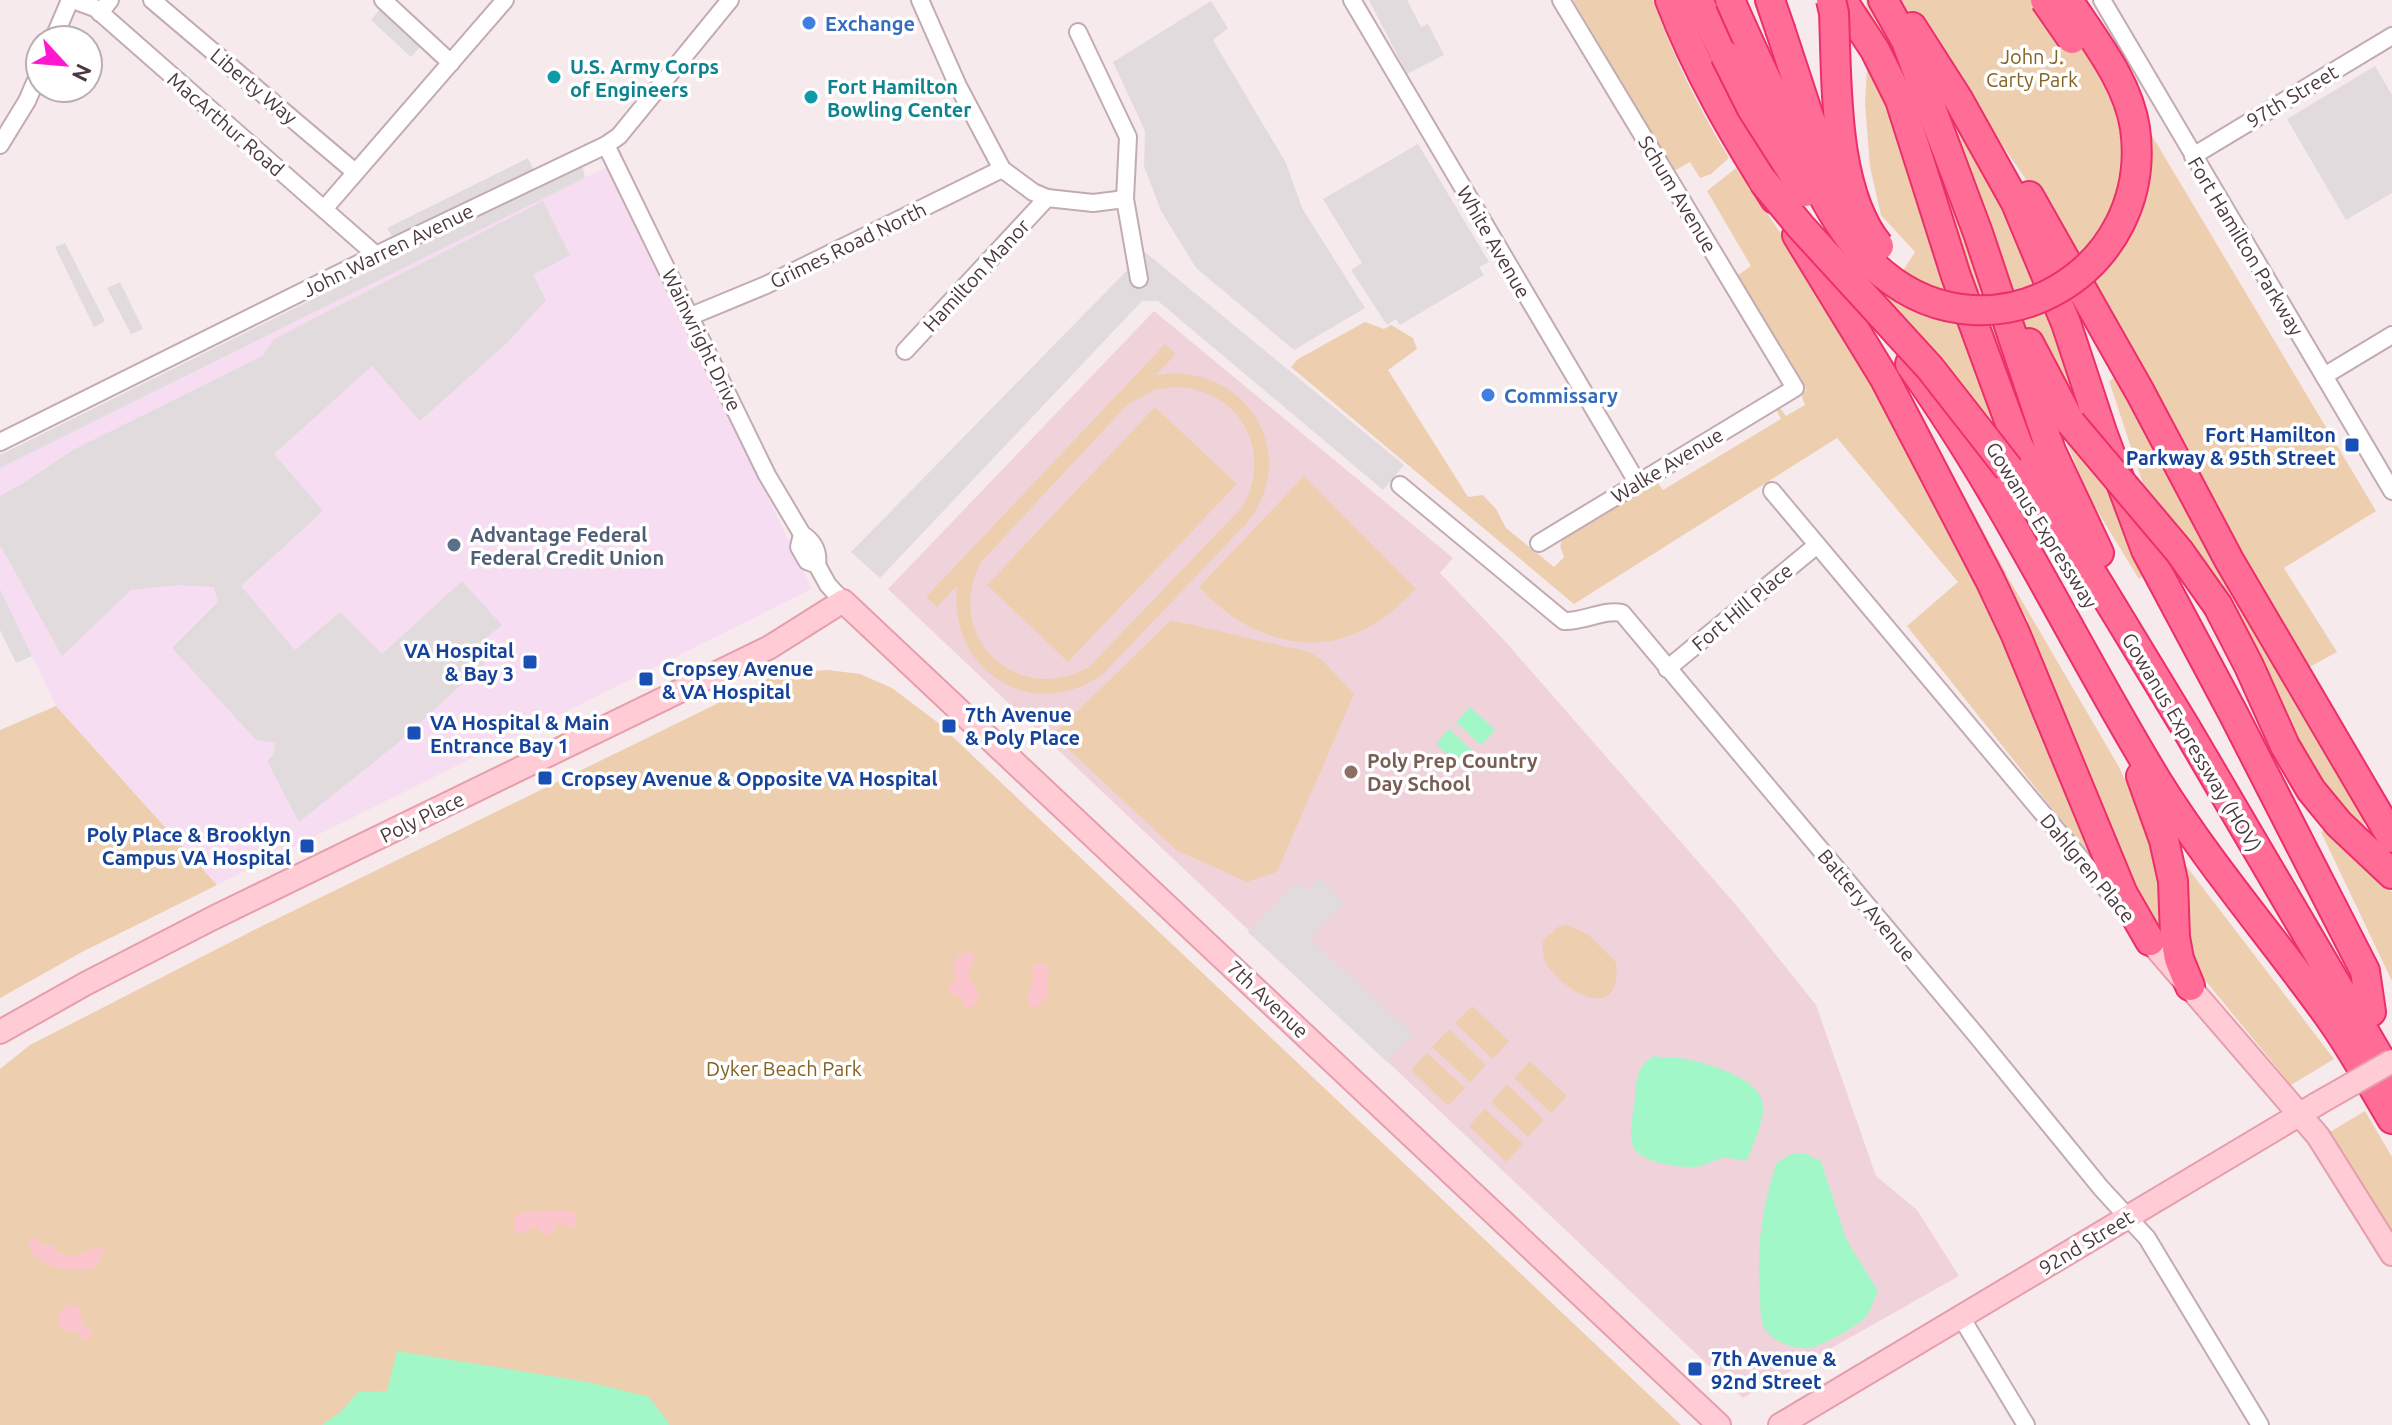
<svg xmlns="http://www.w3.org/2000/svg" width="2392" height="1425" font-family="Ubuntu,sans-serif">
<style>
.education{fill:#f0d3da}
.medical{fill:#f7ddf2}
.green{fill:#edcfb0;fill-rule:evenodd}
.sand{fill:#fcc4cd}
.parking{fill:#e2dbdd}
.water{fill:#a2f7c9}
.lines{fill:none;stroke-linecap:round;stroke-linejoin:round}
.highway-tunnel{stroke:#d4c6ca;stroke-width:28;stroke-dasharray:28 14;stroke-linecap:butt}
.street-casing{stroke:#c3abb2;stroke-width:20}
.secondary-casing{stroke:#e69ead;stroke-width:26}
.highway-casing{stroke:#ec2f6a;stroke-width:32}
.street{stroke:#fff;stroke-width:16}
.secondary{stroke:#ffcbd5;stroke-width:22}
.highway{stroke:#ff6c95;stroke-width:28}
.secondary-bridge-casing{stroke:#e69ead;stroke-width:26;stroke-linecap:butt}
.highway-bridge-casing{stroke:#ec2f6a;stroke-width:32;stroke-linecap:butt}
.secondary-bridge{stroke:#ffcbd5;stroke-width:22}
.highway-bridge{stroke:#ff6c95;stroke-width:28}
.shop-dot{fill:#3f7fe0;stroke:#fff;stroke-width:3}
.culture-dot{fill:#0f9aa8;stroke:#fff;stroke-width:3}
.transit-dot{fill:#1a4fb4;stroke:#fff;stroke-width:3}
.service-dot{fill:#5c6f8a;stroke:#fff;stroke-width:3}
.education-dot{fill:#8d6e63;stroke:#fff;stroke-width:3}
.labels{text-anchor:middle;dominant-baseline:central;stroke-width:7;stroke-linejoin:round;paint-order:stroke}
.shop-label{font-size:20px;font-weight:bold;fill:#366cbe;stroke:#fff;text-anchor:start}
.park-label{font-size:20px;fill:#846424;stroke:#fff}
.culture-label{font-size:20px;font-weight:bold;fill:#0d838f;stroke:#fff;text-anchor:start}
.street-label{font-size:20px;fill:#4b373e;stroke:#fff}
.transit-label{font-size:20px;font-weight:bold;fill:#164399;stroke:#fff;text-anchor:start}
.service-label{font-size:20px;font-weight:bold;fill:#4e5e75;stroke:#fff;text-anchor:start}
.education-label{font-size:20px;font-weight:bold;fill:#785e54;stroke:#fff;text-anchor:start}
</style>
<rect width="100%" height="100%" fill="#f6eaed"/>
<!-- education -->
<polygon class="education" points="1154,311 1453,558 1440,573 1503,639 1737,906 1816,1005 1876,1176 1917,1210 1959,1276 1743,1398 888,589"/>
<!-- medical -->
<polygon class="medical" points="607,167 812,589 217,885 56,706 0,589 0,468"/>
<!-- green -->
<g class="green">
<path d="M 1573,0 L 1653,0 C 1672,54 1699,109 1729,158 L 1711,174 L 1700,178 L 1690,162 L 1676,170 L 1672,168 Z"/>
<polygon points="1866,0 2071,0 2376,511 2284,568 2337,652 2304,670 2034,191 1998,139 1974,145 2002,193 2147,572 2139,579 2090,499 2061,429 2017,455 1868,325 1915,252 1881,215 1870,167 1865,103 1869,31"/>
<polygon points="1736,168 1782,235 1826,291 2004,634 2101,870 1907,626 1958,582 1837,438 1574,604 1291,367 1298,359 1365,322 1384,329 1391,325 1413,338 1417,349 1388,370 1468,497 1483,495 1496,509 1506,528 1554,567 1564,557 1560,546 1564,536 1656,480 1663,490 1781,419 1776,409 1779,407 1786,416 1805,405 1801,394 1806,390 1737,276 1751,266 1707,191"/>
<path d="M 1165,344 L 1176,354 L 1156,375 C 1245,360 1305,455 1245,525 L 1104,673 C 1034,726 947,671 957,586 L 937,607 L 926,597 ZM 1175,387 C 1240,389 1273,450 1243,506 L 1089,667 C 1017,708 942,636 981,562 L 1127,405 L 1154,390 Z"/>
<polygon points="2114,378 2310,721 2307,724 2365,820 2364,826 2359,825 2331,795 2147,496 2109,381"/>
<polygon points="1155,407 1237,484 1068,662 987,585"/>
<polygon points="1917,412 1921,415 2009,579 2119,767 2150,833 2162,876 2163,946 2135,903 2030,652 2028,620 1992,562"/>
<path d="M 1304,476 L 1416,589 C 1401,603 1386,619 1367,628 C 1305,661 1242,634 1199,587 Z"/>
<polygon points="1171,620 1309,652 1321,659 1354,694 1277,872 1247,882 1176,850 1053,735"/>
<polygon points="828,670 860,674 892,688 937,722 1681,1425 0,1425 0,1069 30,1045 258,928 778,674"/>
<polygon points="56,706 217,885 82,952 0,998 0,730"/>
<polygon points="2328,825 2392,892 2392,981 2321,832"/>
<polygon points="2177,854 2334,1059 2291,1085 2195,968 2183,946"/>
<path d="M 1568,925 L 1589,935 L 1616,962 C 1623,1023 1567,995 1547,965 C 1542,958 1543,949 1543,940 L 1558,927 Z"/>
<polygon points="1472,1006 1509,1041 1493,1059 1455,1023"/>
<polygon points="1449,1029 1486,1065 1470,1082 1432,1047"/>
<polygon points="1427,1053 1465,1088 1448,1106 1411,1070"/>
<polygon points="1530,1061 1567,1096 1551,1113 1514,1078"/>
<polygon points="1507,1084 1544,1120 1528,1137 1491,1102"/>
<polygon points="1485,1109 1523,1144 1506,1162 1469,1126"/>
<polygon points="2365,1111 2392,1157 2392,1232 2330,1132"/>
</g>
<!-- sand -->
<g class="sand">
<path d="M 967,951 L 975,954 L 968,976 C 974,988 982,992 975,1006 L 965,1008 L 961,999 L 949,991 L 951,984 L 957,979 C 952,964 951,958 967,951 Z"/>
<path d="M 1037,963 L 1043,963 L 1050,970 L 1046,983 L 1050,993 L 1039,1006 L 1032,1007 L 1028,1002 C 1029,986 1035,986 1032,968 Z"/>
<polygon points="566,1210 575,1214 576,1225 573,1228 558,1223 554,1231 545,1236 535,1225 522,1234 516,1232 513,1220 519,1213"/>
<path d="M 33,1236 L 42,1245 L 54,1246 C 65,1265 84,1252 100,1246 L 103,1248 C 106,1257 98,1264 91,1269 C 70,1272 31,1268 29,1241 Z"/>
<polygon points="67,1305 75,1305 80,1310 82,1324 93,1332 88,1340 83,1340 77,1332 63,1330 58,1325 60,1312"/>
</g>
<!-- parking -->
<g class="parking">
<polygon points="1369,0 1407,0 1421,27 1428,24 1444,55 1407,74"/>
<polygon points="1211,1 1228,28 1213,40 1286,163 1302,208 1365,308 1294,350 1196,268 1161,211 1144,166 1145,131 1113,62"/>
<polygon points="380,9 421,46 411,57 371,20"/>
<polygon points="2375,66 2392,95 2392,193 2346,220 2287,119"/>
<polygon points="1418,144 1489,262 1479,267 1484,275 1400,325 1396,319 1387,325 1351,270 1362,263 1323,199"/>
<polygon points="528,158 534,170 393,238 387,228"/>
<polygon points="582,165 585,178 0,468 0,455"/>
<polygon points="543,201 570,255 533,275 546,300 508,342 420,421 372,366 274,454 323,511 241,586 295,650 340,612 382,654 462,581 502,625 484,640 495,654 393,747 299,822 267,761 273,755 275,743 256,740 172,648 218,602 214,587 177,585 131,590 62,656 0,545 0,496 30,479 73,450 262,356 274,339"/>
<polygon points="65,243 105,321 94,327 55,247"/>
<polygon points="1145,252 1404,465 1383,490 1158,301 1142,301 880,578 851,552"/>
<polygon points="120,282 143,329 131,334 107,288"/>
<polygon points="0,589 32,656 16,663 0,630"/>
<polygon points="1321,877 1344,903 1310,940 1414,1034 1387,1062 1248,932 1297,882 1307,891"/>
</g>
<!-- water -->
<g class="water">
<polygon points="1470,707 1495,730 1481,745 1456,722"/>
<polygon points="1449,729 1474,752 1460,767 1436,744"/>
<path d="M 1655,1056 C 1666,1059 1676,1057 1687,1059 C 1708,1064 1755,1077 1762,1100 C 1767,1116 1753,1145 1747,1160 C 1740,1161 1736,1159 1729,1158 C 1717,1156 1706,1167 1694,1167 C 1679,1168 1638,1162 1633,1146 C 1628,1132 1634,1111 1635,1097 C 1636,1079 1638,1064 1655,1056 Z"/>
<path d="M 1793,1153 L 1806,1154 L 1821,1161 L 1846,1239 L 1878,1291 C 1874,1300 1870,1312 1864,1319 C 1855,1327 1822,1346 1810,1348 C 1793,1350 1770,1341 1763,1325 C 1760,1317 1760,1304 1760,1295 C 1756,1248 1762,1206 1777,1162 Z"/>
<polygon points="397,1351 593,1383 649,1397 670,1425 322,1425 342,1411 358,1392 387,1391"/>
</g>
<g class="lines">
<!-- highway-tunnel -->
<polyline class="highway-tunnel" points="1736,108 1793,198"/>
<defs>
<g id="street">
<polyline points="73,0 95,8 376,255"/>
<polyline points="152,0 355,172"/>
<polyline points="383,0 451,63"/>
<polyline points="920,0 958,86 1002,169 1033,192 1047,198 1093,203 1125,199"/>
<polyline points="1352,0 1637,482"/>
<polyline points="2102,0 2392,491"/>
<polyline points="100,13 110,0"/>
<polyline points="1078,32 1128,137 1125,199 1139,279"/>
<polyline points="53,40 70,0"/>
<polyline points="0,145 27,101 40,71"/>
<path d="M 606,145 L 767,475 L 802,534 C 814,542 819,551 817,565"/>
<polyline points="2193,156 2392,36"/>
<polyline points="324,209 505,0"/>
<polyline points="691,316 766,285 1002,169"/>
<polyline points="905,351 1047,198"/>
<polyline points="2324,376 2392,335"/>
<polyline points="0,442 376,255 606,145 619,136 730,0"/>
<path d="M 1400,485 L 1564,621 C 1584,622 1603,609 1622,613 L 1977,1036 L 2101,1188 L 2147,1238 L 2260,1425"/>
<polyline points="1772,491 2118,903"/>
<polyline points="802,534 799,547 807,561 817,565 828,585 843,601"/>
<polyline points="1539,543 1795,388 1561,0"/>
<polyline points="1667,669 1817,545"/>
<polyline points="1961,1317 2026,1425"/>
</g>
<g id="secondary">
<polyline points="2150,941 2318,1136 2392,1254"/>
<polyline points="0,1032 85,984 213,918 770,647 843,601 1719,1425"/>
<polyline points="1780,1425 2317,1104"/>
</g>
<g id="highway">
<path d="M 1670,0 C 1697,71 1734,135 1775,199"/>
<polyline points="1698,0 1725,55"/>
<polyline points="1770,0 1780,29"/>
<polyline points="1842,0 1875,50 1900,100 1956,276 2018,445 2048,501 2186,728 2392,1079"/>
<polyline points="1883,0 1906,41 1978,233 2051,451 2099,553"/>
<polyline points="1912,27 1958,99 2016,203 2066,323 2102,432 2146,550 2234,715 2365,971 2371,1012"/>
<polyline points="2029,196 2140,392 2229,560 2392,838"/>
<polyline points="1797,235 1885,379 1990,580 2015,633 2123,894 2150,941"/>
<polyline points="2029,343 2071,423"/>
<path d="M 1910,364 C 2004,495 2073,643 2157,781 C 2208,863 2272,937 2328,1015 C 2352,1048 2371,1084 2392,1119"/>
<polyline points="2218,606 2249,666 2285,746 2311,790 2339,824 2392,874"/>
<polyline points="2141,776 2164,840 2173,881 2175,937 2179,959 2190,986"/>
</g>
</defs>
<!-- street casing -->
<use href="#street" class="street-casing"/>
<!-- secondary casing -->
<use href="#secondary" class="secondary-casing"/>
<!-- highway casing -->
<use href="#highway" class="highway-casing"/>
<!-- street -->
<use href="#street" class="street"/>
<!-- secondary -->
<use href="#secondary" class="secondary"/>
<!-- highway -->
<use href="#highway" class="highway"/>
<defs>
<polyline id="secondary-bridge" points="2317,1104 2392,1061"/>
<g id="highway-bridge">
<path d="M 1730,0 C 1750,46 1772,92 1794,138 C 1817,185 1842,240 1883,274 C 1995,366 2155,270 2135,128 C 2128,81 2093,39 2068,0"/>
<path d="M 1831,0 L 1834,13 C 1837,82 1833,190 1879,246"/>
<polyline points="2045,0 2072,39"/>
<polyline points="1780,29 1809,117 1836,182"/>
<polyline points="1725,55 1752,109 1805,192"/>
<polyline points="1763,181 1801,227 1930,368 2009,469"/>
<polyline points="2071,423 2179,551 2218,606"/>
</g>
</defs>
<!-- secondary-bridge casing -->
<use href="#secondary-bridge" class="secondary-bridge-casing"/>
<!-- highway-bridge casing -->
<use href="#highway-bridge" class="highway-bridge-casing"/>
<!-- secondary-bridge -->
<use href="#secondary-bridge" class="secondary-bridge"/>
<!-- highway-bridge -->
<use href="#highway-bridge" class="highway-bridge"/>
</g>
<!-- markers -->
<g class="shop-dot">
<circle cx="809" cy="23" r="8"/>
<circle cx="1488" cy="395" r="8"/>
</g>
<g class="culture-dot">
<circle cx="554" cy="77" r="8"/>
<circle cx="811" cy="97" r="8"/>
</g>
<g class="transit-dot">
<rect x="2344" y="437" width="16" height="16" rx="4"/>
<rect x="522" y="654" width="16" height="16" rx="4"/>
<rect x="638" y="671" width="16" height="16" rx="4"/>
<rect x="941" y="718" width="16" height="16" rx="4"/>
<rect x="406" y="725" width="16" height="16" rx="4"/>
<rect x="537" y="770" width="16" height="16" rx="4"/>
<rect x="299" y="838" width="16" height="16" rx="4"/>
<rect x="1687" y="1361" width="16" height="16" rx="4"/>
</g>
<circle class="service-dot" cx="454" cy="545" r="8"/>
<circle class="education-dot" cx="1351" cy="772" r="8"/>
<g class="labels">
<!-- shop labels -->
<g class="shop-label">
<text x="825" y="23">Exchange</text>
<text x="1504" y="395">Commissary</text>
</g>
<!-- park labels -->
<g class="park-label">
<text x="2032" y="56">John J.<tspan x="2032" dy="23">Carty Park</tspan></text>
<text x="784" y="1068">Dyker Beach Park</text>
</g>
<!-- culture labels -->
<g class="culture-label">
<text x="570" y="66">U.S. Army Corps<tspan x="570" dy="23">of Engineers</tspan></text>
<text x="827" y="86">Fort Hamilton<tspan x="827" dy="23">Bowling Center</tspan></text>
</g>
<!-- street labels -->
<g class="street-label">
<text transform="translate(254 86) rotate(40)">Liberty Way</text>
<text transform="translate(2292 96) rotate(-31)">97th Street</text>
<text transform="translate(226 124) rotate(41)">MacArthur Road</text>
<text transform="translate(1678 194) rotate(59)">Schum Avenue</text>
<text transform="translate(1494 242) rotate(60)">White Avenue</text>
<text transform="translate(848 245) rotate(-26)">Grimes Road North</text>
<text transform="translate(2246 246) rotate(59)">Fort Hamilton Parkway</text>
<text transform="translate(388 250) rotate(-26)">John Warren Avenue</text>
<text transform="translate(976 275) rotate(-47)">Hamilton Manor</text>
<text transform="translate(702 340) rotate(64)">Wainwright Drive</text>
<text transform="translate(1667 465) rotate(-31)">Walke Avenue</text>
<text transform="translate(2042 525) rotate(58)">Gowanus Expressway</text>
<text transform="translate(1742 607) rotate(-40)">Fort Hill Place</text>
<text transform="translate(2192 742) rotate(59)">Gowanus Expressway (HOV)</text>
<text transform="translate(422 817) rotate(-26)">Poly Place</text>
<text transform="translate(2088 868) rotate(50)">Dahlgren Place</text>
<text transform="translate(1867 905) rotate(50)">Battery Avenue</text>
<text transform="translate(1268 999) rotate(43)">7th Avenue</text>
<text transform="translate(2086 1242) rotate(-31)">92nd Street</text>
</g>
<!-- transit labels -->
<g class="transit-label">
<text x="2336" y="434" text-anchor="end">Fort Hamilton<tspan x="2336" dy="23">Parkway &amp; 95th Street</tspan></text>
<text x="514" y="650" text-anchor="end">VA Hospital<tspan x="514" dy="23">&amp; Bay 3</tspan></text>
<text x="662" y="668">Cropsey Avenue<tspan x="662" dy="23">&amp; VA Hospital</tspan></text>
<text x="965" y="714">7th Avenue<tspan x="965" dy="23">&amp; Poly Place</tspan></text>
<text x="430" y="722">VA Hospital &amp; Main<tspan x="430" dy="23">Entrance Bay 1</tspan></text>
<text x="561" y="778">Cropsey Avenue &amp; Opposite VA Hospital</text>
<text x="291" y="834" text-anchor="end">Poly Place &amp; Brooklyn<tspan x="291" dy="23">Campus VA Hospital</tspan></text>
<text x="1711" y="1358">7th Avenue &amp;<tspan x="1711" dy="23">92nd Street</tspan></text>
</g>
<!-- service labels -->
<g class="service-label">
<text x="470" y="534">Advantage Federal<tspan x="470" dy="23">Federal Credit Union</tspan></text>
</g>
<!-- education labels -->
<g class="education-label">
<text x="1367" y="760">Poly Prep Country<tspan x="1367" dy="23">Day School</tspan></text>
</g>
</g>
<!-- north arrow -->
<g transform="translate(64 64) rotate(116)"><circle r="38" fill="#ffffff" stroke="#b7afb2" stroke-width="2"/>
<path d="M0-6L14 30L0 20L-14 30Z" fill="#ff18d0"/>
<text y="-12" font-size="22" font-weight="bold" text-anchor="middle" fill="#4b373e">N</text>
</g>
</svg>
